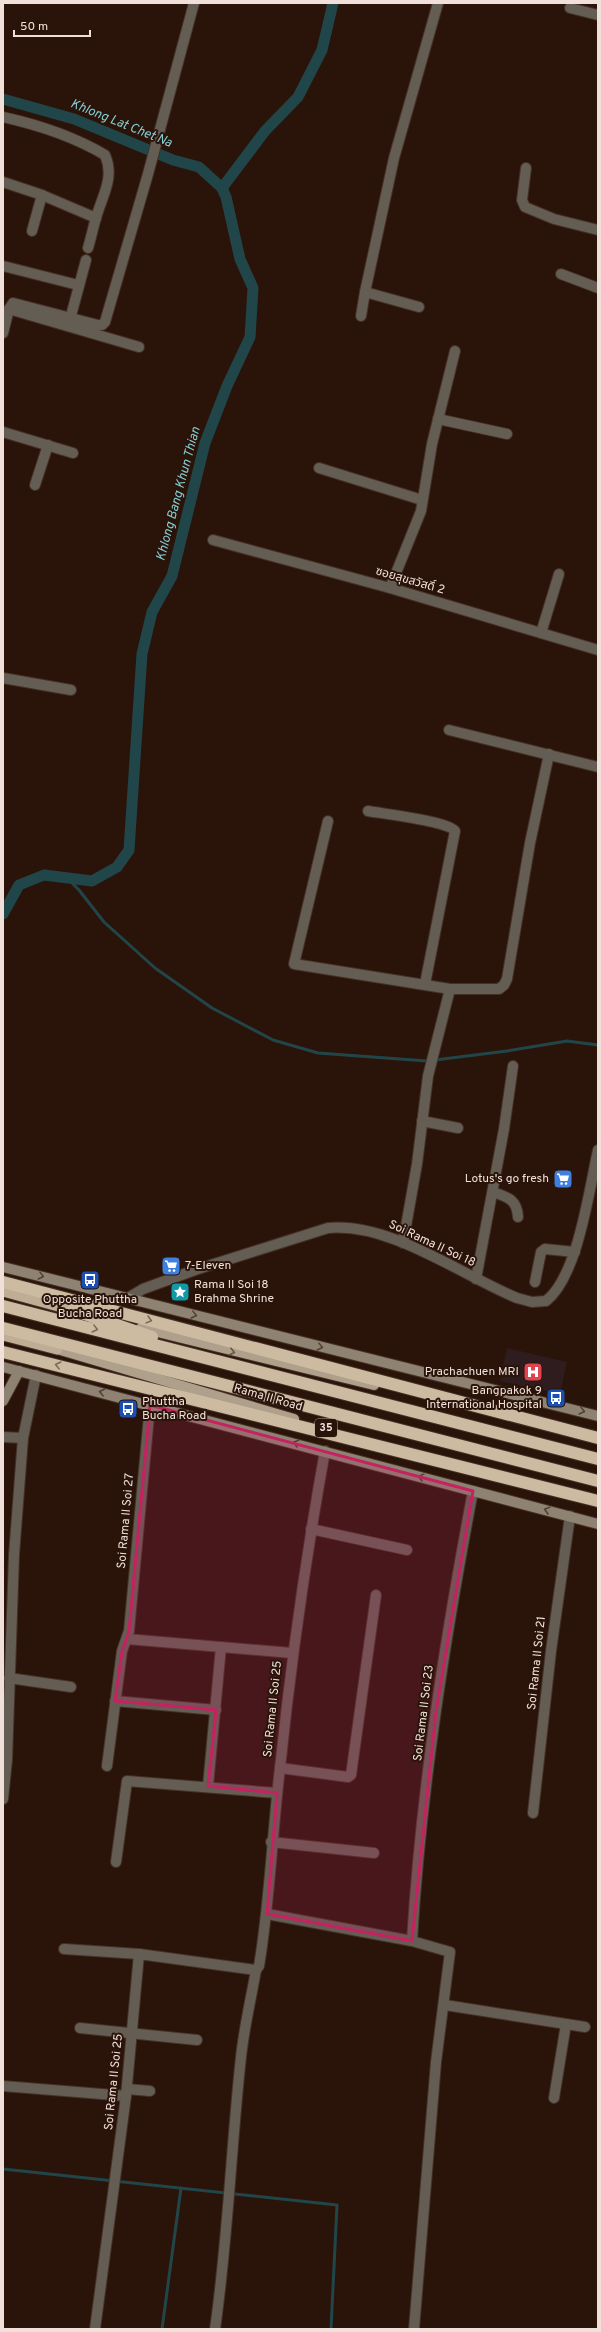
<svg xmlns="http://www.w3.org/2000/svg" width="601" height="2332" font-family="Overpass,'Noto Sans Thai',sans-serif">
<style>
.medical{fill:#2f1c1e}
.lines{fill:none;stroke-linecap:round;stroke-linejoin:round}
.stream{stroke:#21464a;stroke-width:3}
.canal{stroke:#21464a;stroke-width:11}
.minor-casing{stroke:#463127;stroke-width:12}
.secondary-casing{stroke:#463127;stroke-width:12}
.primary-casing{stroke:#463127;stroke-width:12}
.trunk-casing{stroke:#463127;stroke-width:13}
.motorway-casing{stroke:#463127;stroke-width:14}
.minor{stroke:#645d53;stroke-width:10}
.secondary{stroke:#8e8373;stroke-width:10}
.primary{stroke:#afa08b;stroke-width:10}
.trunk{stroke:#beae96;stroke-width:11}
.motorway{stroke:#ccbba1;stroke-width:12}
.oneway{stroke:#524034}
.oneway2{stroke:#7b6856}
.oneway3{stroke:#665344}
.marked{fill:#c42261;fill-opacity:0.2;stroke:#c42261;stroke-width:3;stroke-linejoin:round}
.labels{text-anchor:middle;dominant-baseline:central;stroke-width:4;stroke-linejoin:round;paint-order:stroke}
.shield{fill:#2a140a;stroke:#b5a39b;stroke-width:1}
.shield-label{font-size:11px;font-weight:bold;fill:#f0e0d9}
.street-label{font-size:12px;fill:#f0e0d9;stroke:#2a140a}
.poi-label{font-size:12px;fill:#f0e0d9;stroke:#2a140a;text-anchor:end}
.water-label{font-size:13px;font-style:italic;fill:#85ced5;stroke:#2a140a}
</style>
<rect width="100%" height="100%" fill="#2a140a"/>
<!-- medical -->
<polygon class="medical" points="507,1348 567,1362 560,1394 500,1381"/>
<g class="lines">
<!-- stream -->
<g class="stream">
<polyline points="67,878 79,890 104,922 155,968 212,1008 273,1040 318,1053 427,1061 507,1051 567,1041 598,1045"/>
<polyline points="3,2169 337,2205 331,2329"/>
<polyline points="162,2329 181,2188"/>
</g>
<!-- canal -->
<g class="canal">
<polyline points="3,99 74,119 173,160 199,167 222,188 226,197 240,259 253,288 250,337 227,386 205,443 172,576 152,612 142,654 129,850 117,867 92,881 44,875 19,885 3,914"/>
<polyline points="222,188 265,131 298,97 322,50 333,3"/>
</g>
<defs>
<g id="minor">
<polyline points="570,8 598,15"/>
<path d="M 3,117 C 39,125 73,136 105,155 C 115,178 102,196 96,218 C 93,228 91,238 88,248"/>
<polyline points="526,168 522,200 525,207 554,219 598,230"/>
<polyline points="3,182 42,195 96,218"/>
<polyline points="32,231 42,195"/>
<polyline points="3,266 78,285"/>
<polyline points="561,274 598,288"/>
<polyline points="419,307 365,292 394,158 438,3"/>
<polyline points="9,309 139,347"/>
<polyline points="72,312 86,260"/>
<polyline points="361,316 365,292"/>
<polyline points="3,333 9,309 13,303 98,325 102,325 105,322 148,174 194,3"/>
<polyline points="438,419 507,434"/>
<polyline points="3,432 73,453"/>
<polyline points="319,468 422,500"/>
<polyline points="35,485 48,445"/>
<polyline points="213,540 390,588 598,650"/>
<polyline points="390,588 421,511 432,444 455,351"/>
<polyline points="541,633 559,574"/>
<polyline points="3,678 71,690"/>
<polyline points="449,730 598,767"/>
<path d="M 368,811 C 384,814 447,821 455,831 L 425,984"/>
<polyline points="328,821 294,964 450,989 499,989 504,985 507,979 530,843 549,754"/>
<polyline points="422,1121 458,1128"/>
<path d="M 493,1192 C 507,1197 517,1199 518,1217"/>
<polyline points="403,1243 417,1164 428,1076 450,989"/>
<polyline points="476,1279 504,1129 513,1066"/>
<polyline points="535,1282 541,1252 545,1249 575,1252"/>
<path d="M 128,1298 L 143,1289 L 195,1270 L 328,1228 C 390,1222 461,1275 517,1298 L 532,1302 L 546,1301 C 578,1276 589,1190 598,1150"/>
<polyline points="3,1437 23,1438"/>
<polyline points="311,1529 407,1550"/>
<polyline points="127,1639 292,1653"/>
<polyline points="9,1678 71,1687"/>
<polyline points="115,1701 216,1710"/>
<polyline points="107,1766 122,1651 129,1631 150,1405"/>
<polyline points="280,1768 348,1777 351,1775 376,1595"/>
<polyline points="208,1786 221,1647"/>
<polyline points="3,1799 7,1760 14,1555 23,1438 36,1375"/>
<polyline points="533,1813 551,1651 570,1516"/>
<polyline points="271,1842 374,1853"/>
<polyline points="116,1862 127,1781 277,1793"/>
<polyline points="267,1914 412,1941 450,1952 436,2062 414,2329"/>
<path d="M 412,1941 C 421,1790 445,1639 473,1491"/>
<polyline points="64,1949 139,1954"/>
<polyline points="445,2005 585,2027"/>
<polyline points="80,2028 197,2040"/>
<polyline points="3,2086 126,2096"/>
<polyline points="127,2089 150,2091"/>
<polyline points="554,2098 566,2024"/>
<path d="M 95,2329 L 126,2096 L 139,1954 L 256,1970 L 259,1966 C 270,1901 272,1834 280,1768 C 291,1662 306,1556 325,1451"/>
<path d="M 215,2329 C 228,2239 231,2148 241,2057 C 244,2028 251,1999 256,1970"/>
</g>
<g id="secondary">
<polyline points="3,1267 598,1416"/>
<polyline points="3,1367 598,1524"/>
<polyline points="3,1401 19,1371"/>
</g>
<g id="primary">
<polyline points="141,1328 374,1385"/>
<polyline points="57,1349 294,1419"/>
</g>
<g id="trunk">
<polyline points="3,1291 73,1310"/>
<polyline points="3,1335 57,1349"/>
</g>
<g id="motorway">
<polyline points="3,1282 598,1438"/>
<polyline points="3,1306 598,1459"/>
<polyline points="73,1310 152,1337"/>
<polyline points="3,1328 598,1481"/>
<polyline points="3,1352 598,1501"/>
</g>
</defs>
<!-- minor casing -->
<use href="#minor" class="minor-casing"/>
<!-- secondary casing -->
<use href="#secondary" class="secondary-casing"/>
<!-- primary casing -->
<use href="#primary" class="primary-casing"/>
<!-- trunk casing -->
<use href="#trunk" class="trunk-casing"/>
<!-- motorway casing -->
<use href="#motorway" class="motorway-casing"/>
<!-- minor -->
<use href="#minor" class="minor"/>
<!-- secondary -->
<use href="#secondary" class="secondary"/>
<!-- primary -->
<use href="#primary" class="primary"/>
<!-- trunk -->
<use href="#trunk" class="trunk"/>
<!-- motorway -->
<use href="#motorway" class="motorway"/>
</g>
<!-- one-way arrows -->
<defs><path id="oneway-chevron" d="M-2-3.5L2.5 0L-2 3.5" fill="none" stroke-width="1.6" stroke-linecap="round" stroke-linejoin="round"/></defs>
<g class="oneway">
<use href="#oneway-chevron" transform="translate(41 1276) rotate(14)"/>
<use href="#oneway-chevron" transform="translate(194 1315) rotate(14)"/>
<use href="#oneway-chevron" transform="translate(320 1347) rotate(14)"/>
<use href="#oneway-chevron" transform="translate(102 1392) rotate(-166)"/>
<use href="#oneway-chevron" transform="translate(582 1411) rotate(14)"/>
<use href="#oneway-chevron" transform="translate(296 1443) rotate(-165)"/>
<use href="#oneway-chevron" transform="translate(421 1477) rotate(-165)"/>
<use href="#oneway-chevron" transform="translate(547 1510) rotate(-165)"/>
</g>
<g class="oneway2">
<use href="#oneway-chevron" transform="translate(149 1320) rotate(15)"/>
<use href="#oneway-chevron" transform="translate(95 1329) rotate(14)"/>
<use href="#oneway-chevron" transform="translate(58 1365) rotate(-166)"/>
</g>
<use class="oneway3" href="#oneway-chevron" transform="translate(232 1352) rotate(14)"/>
<!-- marked area -->
<path class="marked" d="M 150,1405 L 473,1491 L 436,1712 L 412,1941 L 267,1914 L 277,1793 L 208,1786 L 216,1710 L 115,1701 L 122,1651 L 129,1631 Z"/>
<!-- icons -->
<defs>
<symbol id="supermarket-square" viewBox="-11 -11 22 22"><rect x="-9" y="-9" width="18" height="18" rx="4" fill="#3f7fe0" stroke="#2a140a"/><path d="M-6-5.5h2.5l.6 2H6L4.5 2H-2.5L-4.4-4H-6ZM-1.5 3.2a1.3 1.3 0 1 0 .1 0ZM3 3.2a1.3 1.3 0 1 0 .1 0Z" fill="#fff"/></symbol>
<symbol id="bus-square" viewBox="-11 -11 22 22"><rect x="-9" y="-9" width="18" height="18" rx="4" fill="#1a4fb4" stroke="#2a140a"/><path d="M-5-6H5V4H4V6H2V4H-2V6H-4V4H-5ZM-3.5-4V0h7V-4ZM-3.5 1.2v1.5H-2V1.2ZM2 1.2v1.5H3.5V1.2Z" fill="#fff"/></symbol>
<symbol id="sight-square" viewBox="-11 -11 22 22"><rect x="-9" y="-9" width="18" height="18" rx="4" fill="#0f9aa8" stroke="#2a140a"/><path d="M0-6L1.8-2.2L6-1.7L2.9 1.2L3.7 5.4L0 3.3L-3.7 5.4L-2.9 1.2L-6-1.7L-1.8-2.2Z" fill="#fff"/></symbol>
<symbol id="hospital-square" viewBox="-11 -11 22 22"><rect x="-9" y="-9" width="18" height="18" rx="4" fill="#e0444e" stroke="#2a140a"/><path d="M-5-5h3v3.5h4V-5h3V5h-3V1.5h-4V5h-3Z" fill="#fff"/></symbol>
</defs>
<g fill-rule="evenodd">
<use href="#supermarket-square" x="552" y="1168" width="22" height="22"/>
<use href="#supermarket-square" x="160" y="1255" width="22" height="22"/>
<use href="#bus-square" x="79" y="1269" width="22" height="22"/>
<use href="#sight-square" x="169" y="1281" width="22" height="22"/>
<use href="#hospital-square" x="522" y="1361" width="22" height="22"/>
<use href="#bus-square" x="545" y="1387" width="22" height="22"/>
<use href="#bus-square" x="117" y="1398" width="22" height="22"/>
</g>
<g class="labels">
<!-- shield labels -->
<rect class="shield" x="315" y="1419" width="22" height="18" rx="3"/>
<g class="shield-label">
<text x="326" y="1428">35</text>
</g>
<!-- street labels -->
<g class="street-label">
<text transform="translate(410 581) rotate(16)">ซอยสุขสวัสดิ์ 2</text>
<text transform="translate(432 1244) rotate(25)">Soi Rama II Soi 18</text>
<text transform="translate(268 1398) rotate(16)">Rama II Road</text>
<text transform="translate(126 1521) rotate(-85)">Soi Rama II Soi 27</text>
<text transform="translate(537 1663) rotate(-84)">Soi Rama II Soi 21</text>
<text transform="translate(273 1709) rotate(-84)">Soi Rama II Soi 25</text>
<text transform="translate(424 1713) rotate(-83)">Soi Rama II Soi 23</text>
<text transform="translate(114 2082) rotate(-84)">Soi Rama II Soi 25</text>
</g>
<!-- poi labels -->
<g class="poi-label">
<text x="549" y="1179">Lotus's go fresh</text>
<text x="185" y="1266" text-anchor="start">7-Eleven</text>
<text x="194" y="1285" text-anchor="start">Rama II Soi 18<tspan x="194" dy="14">Brahma Shrine</tspan></text>
<text x="90" y="1300" text-anchor="middle">Opposite Phuttha<tspan x="90" dy="14">Bucha Road</tspan></text>
<text x="519" y="1372">Prachachuen MRI</text>
<text x="542" y="1391">Bangpakok 9<tspan x="542" dy="14">International Hospital</tspan></text>
<text x="142" y="1402" text-anchor="start">Phuttha<tspan x="142" dy="14">Bucha Road</tspan></text>
</g>
<!-- water labels -->
<g class="water-label">
<text transform="translate(121 124) rotate(22)">Khlong Lat Chet Na</text>
<text transform="translate(179 494) rotate(-75)">Khlong Bang Khun Thian</text>
</g>
</g>
<!-- border -->
<rect width="601" height="2332" fill="none" stroke="#f0e0d9" stroke-width="8"/>
<!-- scale -->
<path d="M14 30v6h76v-6" fill="none" stroke="#f0e0d9" stroke-width="2"/>
<text x="20" y="30" font-size="12" fill="#f0e0d9" stroke="#2a140a" stroke-width="3" paint-order="stroke">50 m</text>
</svg>
